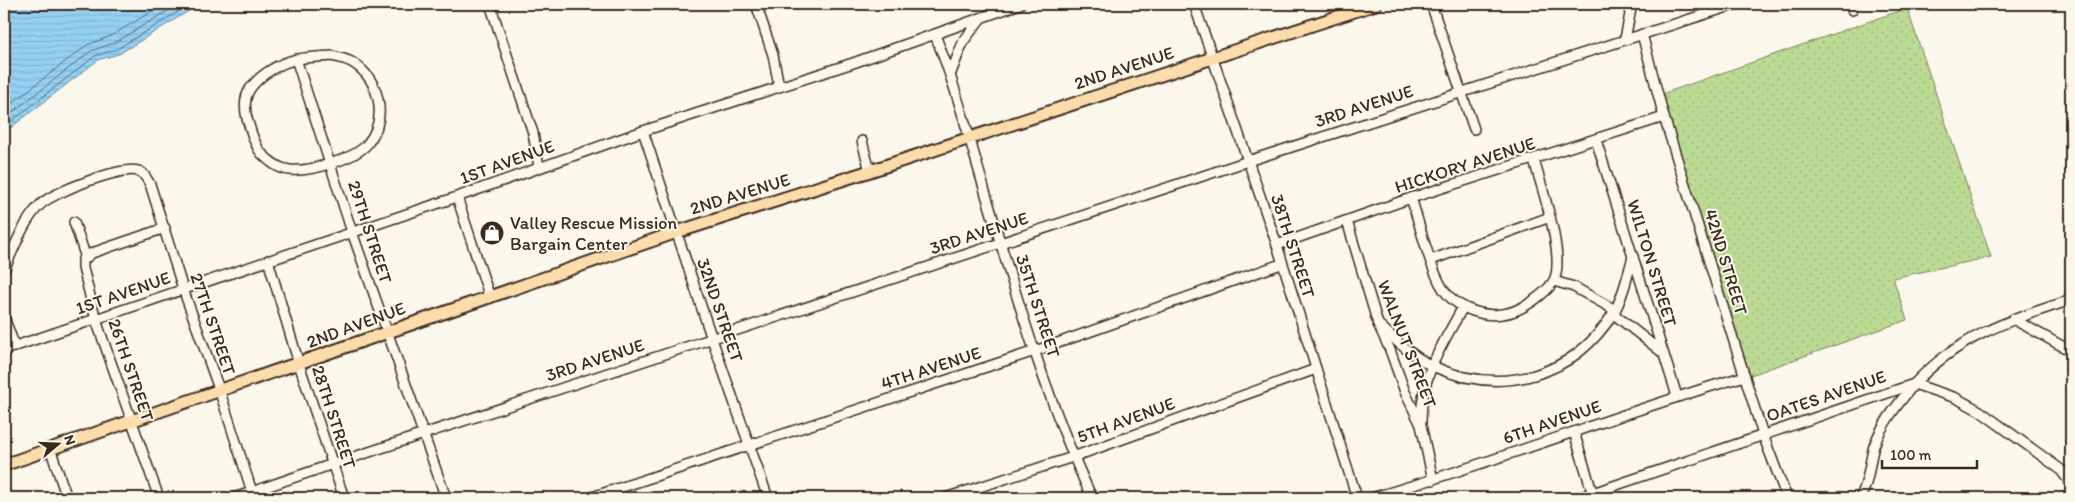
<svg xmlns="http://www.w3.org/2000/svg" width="2075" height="502" font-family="Itim,sans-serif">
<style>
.grass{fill:url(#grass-dots);stroke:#7b8258}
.water{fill:url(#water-rules);stroke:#708e9f}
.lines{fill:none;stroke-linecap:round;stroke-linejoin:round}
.shore{stroke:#5f6d74;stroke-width:1}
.minor-casing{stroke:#3b2a1e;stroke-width:12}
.major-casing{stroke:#3b2a1e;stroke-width:15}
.minor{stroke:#fbf7ec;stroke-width:9}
.major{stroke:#fddcac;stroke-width:11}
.labels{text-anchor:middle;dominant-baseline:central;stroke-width:4;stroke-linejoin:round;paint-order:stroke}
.street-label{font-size:18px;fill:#3b2a1e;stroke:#fbf7ec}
.poi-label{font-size:18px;fill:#3b2a1e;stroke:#fbf7ec;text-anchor:start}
</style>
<defs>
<pattern id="grass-dots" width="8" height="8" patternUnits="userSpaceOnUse" patternTransform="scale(1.25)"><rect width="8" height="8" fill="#bbda93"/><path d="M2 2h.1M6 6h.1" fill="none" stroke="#a2bb7e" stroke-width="1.8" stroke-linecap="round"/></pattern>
<pattern id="water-rules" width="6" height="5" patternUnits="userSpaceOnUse" patternTransform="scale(1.25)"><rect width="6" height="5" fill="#94d1f5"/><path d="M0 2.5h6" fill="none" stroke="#80b4d2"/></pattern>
</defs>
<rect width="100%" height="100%" fill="#fbf7ec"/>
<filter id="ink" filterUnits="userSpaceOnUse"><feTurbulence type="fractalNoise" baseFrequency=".02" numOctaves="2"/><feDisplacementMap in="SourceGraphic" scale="10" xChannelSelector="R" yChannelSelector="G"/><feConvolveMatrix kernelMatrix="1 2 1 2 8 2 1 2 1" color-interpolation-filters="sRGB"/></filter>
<g filter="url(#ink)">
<!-- grass -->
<polygon class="grass" points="1907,8 1991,257 1893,278 1907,320 1748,376 1662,94"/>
<!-- water -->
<polygon class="water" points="4,4 200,4 119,54 98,60 4,133"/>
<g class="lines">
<!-- shore -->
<g class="shore">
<polyline points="4,109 87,45 111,36 164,4"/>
<polyline points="4,119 91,51 114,43 179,4"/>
<polyline points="4,127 95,56 117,49 191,4"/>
</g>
<defs>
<g id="minor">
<polyline points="490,4 533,133 539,167"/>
<polyline points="756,4 773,55 779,86"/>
<polyline points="1194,4 1277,245 1357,498"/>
<polyline points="1431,4 1474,129"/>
<polyline points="1850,4 1852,10"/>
<polyline points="1642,34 1664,117 1763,435 1787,498"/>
<path d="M 935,35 C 958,91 972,150 990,208 C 1019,306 1049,405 1092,498"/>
<polyline points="1625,39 1632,4"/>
<path d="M 332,56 C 339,58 347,59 353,63 C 380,80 388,118 368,143 C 356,159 309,172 290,170 C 278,169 269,161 261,153 C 255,145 252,135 249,125 C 245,114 243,99 250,89 C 259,75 281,62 298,59 C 309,57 321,57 332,56 Z"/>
<polyline points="296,59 352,232 446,498"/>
<polyline points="951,73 963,42 981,18"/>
<polyline points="643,131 712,339 768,498"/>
<polyline points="1596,140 1677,396"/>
<polyline points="862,141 870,171"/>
<polyline points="457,197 490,298"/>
<path d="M 1411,198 C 1419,221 1432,278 1447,294 C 1460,309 1483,317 1502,314 C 1512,313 1525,307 1533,301 C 1540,296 1548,290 1553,282 C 1567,259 1541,186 1534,160"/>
<polyline points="1347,221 1378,324 1390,350 1405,392 1421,425 1433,480"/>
<polyline points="74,222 86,258 83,259 83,268 96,320 159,498"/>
<polyline points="1277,245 1411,198 1664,117"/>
<polyline points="86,258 92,253 165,228"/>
<polyline points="268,260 299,364 344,498"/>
<polyline points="1431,260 1550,217"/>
<path d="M 4,270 C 14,249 23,221 41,204 C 54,192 121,166 138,171 C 144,172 147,180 150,184 L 183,289 L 219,389 L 254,498"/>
<polyline points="1554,281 1574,287 1615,310 1615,315 1663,353"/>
<polyline points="4,317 15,347"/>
<polyline points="2013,319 2071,351"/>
<path d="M 1378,324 C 1394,339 1412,356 1432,366 C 1502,397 1574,377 1614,312 C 1623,298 1628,273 1633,257"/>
<polyline points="4,350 457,197 643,131 853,63 1020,4"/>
<path d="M 1421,422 C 1421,375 1441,347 1463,307"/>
<polyline points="1574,432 1594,498"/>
<polyline points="50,448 67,498"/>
<polyline points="234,498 333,464 1248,161 1737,4"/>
<polyline points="589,498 1035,351 1281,264"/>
<polyline points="945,498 1073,457 1316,369"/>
<path d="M 1371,498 C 1497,462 1619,413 1745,376"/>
<path d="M 1578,498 L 1914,384 C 1960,335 2010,320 2071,300"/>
<path d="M 1860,498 C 1869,483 1869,463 1874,446 C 1882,423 1899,403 1914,384 L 1956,398 L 1980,411 L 2060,469 L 2071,484"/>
</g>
<polyline id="major" points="4,465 677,232 870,171 1376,4"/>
</defs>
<!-- minor casing -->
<use href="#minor" class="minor-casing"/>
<!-- major casing -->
<use href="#major" class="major-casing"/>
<!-- minor -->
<use href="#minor" class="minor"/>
<!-- major -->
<use href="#major" class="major"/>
</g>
</g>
<!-- icons -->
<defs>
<symbol id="shop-disc" viewBox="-11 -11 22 22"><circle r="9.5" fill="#3b2a1e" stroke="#fbf7ec"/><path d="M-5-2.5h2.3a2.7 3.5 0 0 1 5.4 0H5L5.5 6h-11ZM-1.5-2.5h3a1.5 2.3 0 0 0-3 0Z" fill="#fff"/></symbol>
</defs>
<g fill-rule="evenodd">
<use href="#shop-disc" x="478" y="219" width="28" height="28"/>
</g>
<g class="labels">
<!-- street labels -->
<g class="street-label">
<text transform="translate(1124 68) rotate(-18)">2ND AVENUE</text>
<text transform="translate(1364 106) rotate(-18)">3RD AVENUE</text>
<text transform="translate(507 162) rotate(-20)">1ST AVENUE</text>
<text transform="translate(1465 165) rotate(-18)">HICKORY AVENUE</text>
<text transform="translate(740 194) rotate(-17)">2ND AVENUE</text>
<text transform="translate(370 232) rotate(72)">29TH STREET</text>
<text transform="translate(979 233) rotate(-18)">3RD AVENUE</text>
<text transform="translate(1293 246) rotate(72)">38TH STREET</text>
<text transform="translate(1726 262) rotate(73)">42ND STREET</text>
<text transform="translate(1652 263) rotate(73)">WILTON STREET</text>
<text transform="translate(123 293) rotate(-19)">1ST AVENUE</text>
<text transform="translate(1038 306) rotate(72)">35TH STREET</text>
<text transform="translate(720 310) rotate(71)">32ND STREET</text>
<text transform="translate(213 324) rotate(71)">27TH STREET</text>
<text transform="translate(356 325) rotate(-20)">2ND AVENUE</text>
<text transform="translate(1407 344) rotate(69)">WALNUT STREET</text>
<text transform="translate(595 360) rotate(-18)">3RD AVENUE</text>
<text transform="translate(931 368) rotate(-18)">4TH AVENUE</text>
<text transform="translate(131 370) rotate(71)">26TH STREET</text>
<text transform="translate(1826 396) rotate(-19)">OATES AVENUE</text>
<text transform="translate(334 417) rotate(72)">28TH STREET</text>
<text transform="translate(1126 420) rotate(-20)">5TH AVENUE</text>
<text transform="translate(1552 422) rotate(-19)">6TH AVENUE</text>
</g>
<!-- poi labels -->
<g class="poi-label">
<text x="510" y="223">Valley Rescue Mission<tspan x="510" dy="21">Bargain Center</tspan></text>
</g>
</g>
<!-- margin -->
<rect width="2075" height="502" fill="none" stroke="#fbf7ec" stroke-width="20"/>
<rect x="10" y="10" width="2055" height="482" fill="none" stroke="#3b2a1e" stroke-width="2" filter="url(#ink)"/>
<!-- north arrow -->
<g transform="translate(58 444) rotate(71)" stroke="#fbf7ec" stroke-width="4" paint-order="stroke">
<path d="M0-4L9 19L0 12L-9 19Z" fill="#3b2a1e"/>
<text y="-8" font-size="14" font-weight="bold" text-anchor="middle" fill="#3b2a1e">N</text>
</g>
<!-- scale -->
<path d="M1882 460v8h95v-8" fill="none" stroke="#3b2a1e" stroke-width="2.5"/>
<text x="1890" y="460" font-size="15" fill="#3b2a1e" stroke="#fbf7ec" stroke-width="4" paint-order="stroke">100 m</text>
</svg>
